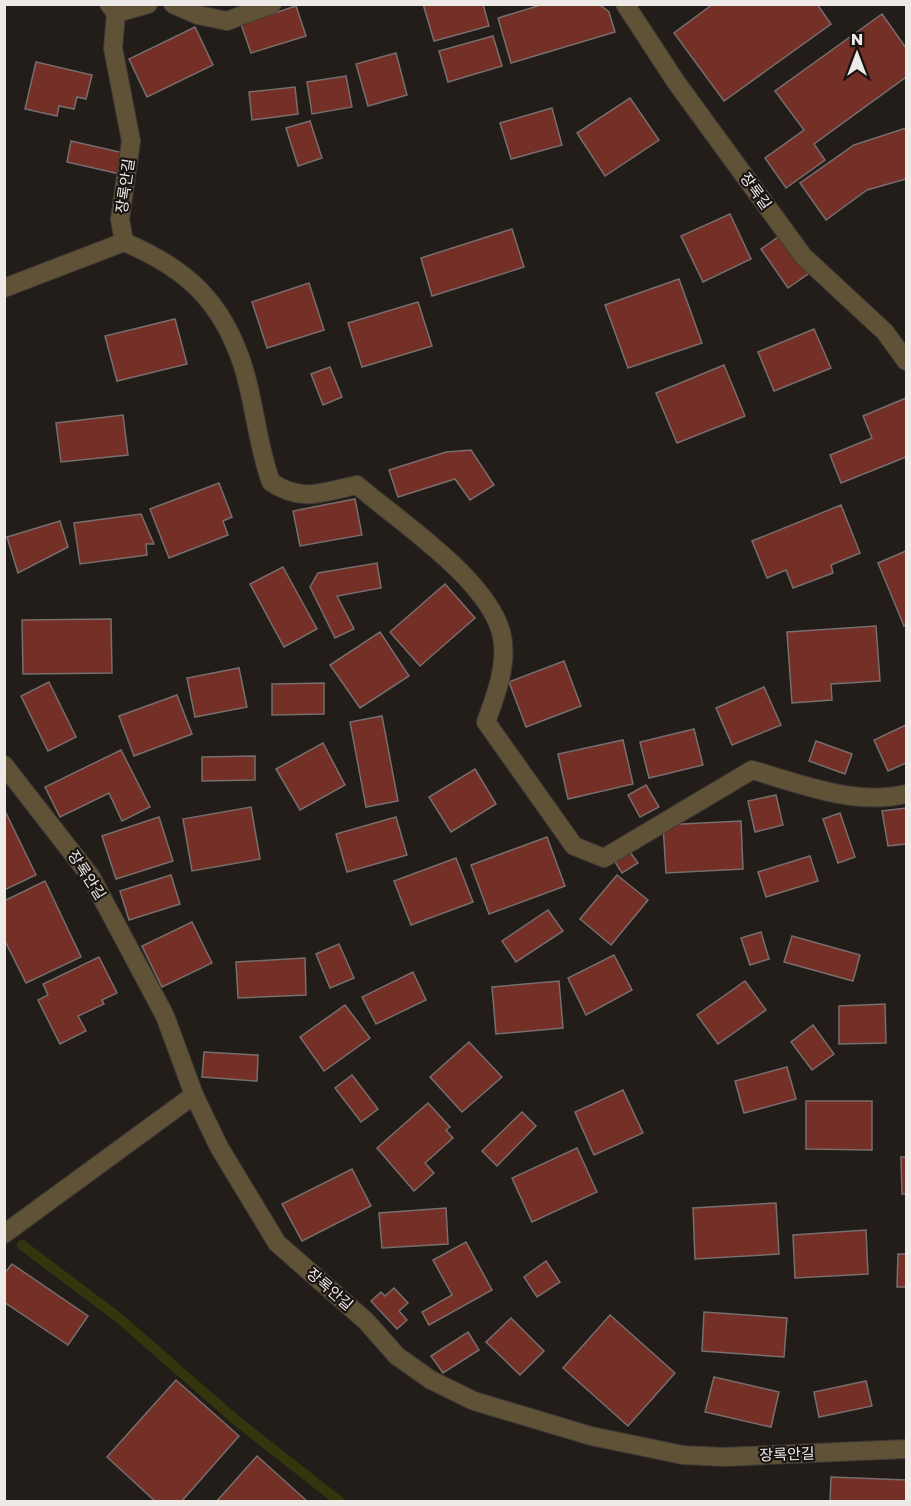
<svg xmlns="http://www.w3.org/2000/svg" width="911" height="1506" font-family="Poppins,'Noto Sans KR',sans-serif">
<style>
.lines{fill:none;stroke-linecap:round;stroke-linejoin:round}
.stream{stroke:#34350c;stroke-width:10}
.building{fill:#742f26;stroke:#776e6d;stroke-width:1.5}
.lane-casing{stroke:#3f3a37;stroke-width:20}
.lane{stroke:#605237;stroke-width:18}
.labels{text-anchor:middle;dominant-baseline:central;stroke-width:4.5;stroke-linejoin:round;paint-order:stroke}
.street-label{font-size:15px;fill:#edeae7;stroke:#191411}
</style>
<rect width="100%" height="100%" fill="#231d1a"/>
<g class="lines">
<!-- stream -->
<polyline class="stream" points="22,1245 119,1318 237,1421 340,1502"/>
</g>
<!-- building -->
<g class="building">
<polygon points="423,4 483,4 489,26 434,41"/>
<polygon points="544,4 599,4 609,12 615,32 511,63 498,18"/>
<polygon points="713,4 817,4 831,24 724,101 674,33"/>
<polygon points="296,6 306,36 251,53 241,24"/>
<polygon points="882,14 906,48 906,77 814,144 825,160 786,188 765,158 804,130 775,91"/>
<polygon points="195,27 213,65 147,97 129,59"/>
<polygon points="493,36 502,66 448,82 439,51"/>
<polygon points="396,53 407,95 368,106 356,64"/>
<polygon points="36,62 92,75 86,99 77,97 74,109 59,106 57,116 25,109"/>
<polygon points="346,76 352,107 312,114 307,82"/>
<polygon points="295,87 298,114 252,120 249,92"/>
<polygon points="630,98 659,140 605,176 577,133"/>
<polygon points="552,108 562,145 511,159 500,123"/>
<polygon points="310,121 322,158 298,166 286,128"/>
<polygon points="906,128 906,179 867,190 826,220 800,183 854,145"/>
<polygon points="71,141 124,153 120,174 67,162"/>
<polygon points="730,214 751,259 703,282 681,236"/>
<polygon points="512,229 524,267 432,296 421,258"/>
<polygon points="781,235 808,274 788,288 761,249"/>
<polygon points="679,279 702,343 628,368 605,305"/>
<polygon points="309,283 324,330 267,348 252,302"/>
<polygon points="418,302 432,346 362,367 348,323"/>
<polygon points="175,319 187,364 117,381 105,336"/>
<polygon points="814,329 831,368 774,391 758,352"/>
<polygon points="724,365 745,416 677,443 656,393"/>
<polygon points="330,367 342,397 323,405 311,374"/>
<polygon points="906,398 906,457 841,483 830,455 872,438 863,416"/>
<polygon points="123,415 128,455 61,462 56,423"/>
<polygon points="471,450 494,485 470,500 455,479 398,497 389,470 446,452"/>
<polygon points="219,483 232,517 223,521 228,535 169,558 150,509"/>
<polygon points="355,499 362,535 300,546 293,511"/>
<polygon points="841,505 860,553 831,565 833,573 793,588 786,570 767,578 752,541"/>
<polygon points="141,514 154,544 146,544 147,555 80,564 74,523"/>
<polygon points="60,521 68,547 18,573 7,537"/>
<polygon points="906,551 906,625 904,626 878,563"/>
<polygon points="377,563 381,588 337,596 354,629 335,638 310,587 318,573"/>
<polygon points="283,567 317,629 284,647 250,584"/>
<polygon points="445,584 475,618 420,666 390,632"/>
<polygon points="111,619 112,673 23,674 22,620"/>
<polygon points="876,626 880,681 831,684 832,700 792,703 787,632"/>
<polygon points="380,632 409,676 360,708 330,665"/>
<polygon points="564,661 581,706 526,727 509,682"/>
<polygon points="239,668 247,707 195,717 187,678"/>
<polygon points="49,682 76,737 48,751 21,696"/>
<polygon points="324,683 324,714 272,715 272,684"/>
<polygon points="764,687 781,725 732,745 716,708"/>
<polygon points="177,695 192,734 134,756 119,716"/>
<polygon points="382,716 398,801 366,807 350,722"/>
<polygon points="906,725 906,763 888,771 874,740"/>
<polygon points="694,729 703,765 649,778 640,742"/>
<polygon points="623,740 633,784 568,799 558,754"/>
<polygon points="816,741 852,754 845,774 809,761"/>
<polygon points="323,743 345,785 300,810 276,769"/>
<polygon points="121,750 150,807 122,821 109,793 60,817 45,787"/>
<polygon points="255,756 255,780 202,781 202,757"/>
<polygon points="475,769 496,804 451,832 429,797"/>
<polygon points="646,785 659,807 640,817 628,795"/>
<polygon points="776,795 783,825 755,832 748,801"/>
<polygon points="251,807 260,859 192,871 183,819"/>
<polygon points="906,808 906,844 888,846 882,811"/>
<polygon points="5,811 36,875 4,890 4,812"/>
<polygon points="840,813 855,857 838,863 823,819"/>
<polygon points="159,817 173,861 116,879 102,836"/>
<polygon points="396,817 407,855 347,872 336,834"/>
<polygon points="741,821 743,869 666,873 663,825"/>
<polygon points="547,837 565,886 489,914 471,865"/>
<polygon points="630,852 638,863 622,873 615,862"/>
<polygon points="810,856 818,881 766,897 758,872"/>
<polygon points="456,858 473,902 411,925 394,881"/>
<polygon points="171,875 180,904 129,920 120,891"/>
<polygon points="617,875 648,900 611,945 580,919"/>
<polygon points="45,881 81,957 26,983 4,939 4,901"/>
<polygon points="548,910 563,931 516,962 502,941"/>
<polygon points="192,922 212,963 162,987 142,946"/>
<polygon points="761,932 769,959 750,965 741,938"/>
<polygon points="792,936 860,955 853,981 784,962"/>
<polygon points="339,944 354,978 330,988 316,954"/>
<polygon points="614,955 632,990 586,1015 568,978"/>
<polygon points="99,957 117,993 102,1000 104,1004 78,1016 86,1031 60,1044 38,1000 48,995 43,984"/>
<polygon points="305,958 306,995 238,998 236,962"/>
<polygon points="413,972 426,1000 376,1024 362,997"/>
<polygon points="559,981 563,1028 496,1034 492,987"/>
<polygon points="745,981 766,1010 718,1044 697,1015"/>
<polygon points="885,1004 886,1043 839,1044 839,1006"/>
<polygon points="345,1005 370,1038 324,1071 300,1037"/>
<polygon points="813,1025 834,1054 812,1070 791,1042"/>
<polygon points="469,1042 502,1077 462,1112 430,1077"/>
<polygon points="204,1052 258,1055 257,1081 202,1077"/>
<polygon points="787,1067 796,1099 744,1113 735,1081"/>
<polygon points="352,1075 378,1109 361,1122 335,1088"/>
<polygon points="623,1090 643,1133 594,1155 575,1112"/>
<polygon points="806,1101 872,1101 872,1150 806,1149"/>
<polygon points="428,1103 450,1127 446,1130 453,1138 425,1163 434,1173 414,1191 377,1148"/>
<polygon points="522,1112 536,1126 497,1166 482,1151"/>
<polygon points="577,1148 597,1192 532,1222 512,1178"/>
<polygon points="901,1157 906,1157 906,1194 902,1194"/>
<polygon points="352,1169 371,1206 302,1241 282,1204"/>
<polygon points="776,1203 779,1254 695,1259 693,1208"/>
<polygon points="446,1208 448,1244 382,1248 379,1213"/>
<polygon points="866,1230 868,1274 795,1278 793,1235"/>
<polygon points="466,1242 492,1290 429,1325 422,1312 452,1295 433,1260"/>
<polygon points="898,1254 906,1254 906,1287 897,1287"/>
<polygon points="546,1261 560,1282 537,1297 524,1277"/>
<polygon points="12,1264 88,1316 68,1345 4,1302 4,1274"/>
<polygon points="394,1288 408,1303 399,1311 407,1320 397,1329 371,1301 381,1292 385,1296"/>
<polygon points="704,1312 787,1318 784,1357 702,1351"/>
<polygon points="610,1315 675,1373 628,1426 563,1368"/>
<polygon points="511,1318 544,1351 520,1375 486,1342"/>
<polygon points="468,1332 479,1350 443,1373 431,1356"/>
<polygon points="714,1377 779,1392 771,1427 705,1412"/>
<polygon points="176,1380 239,1436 181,1502 156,1502 107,1457"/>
<polygon points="866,1381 872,1406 819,1417 814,1392"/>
<polygon points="257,1456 308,1502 216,1502"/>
<polygon points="831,1477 906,1480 906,1502 830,1502"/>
</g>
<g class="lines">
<defs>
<g id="lane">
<polyline points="173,4 198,15 227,21 272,4"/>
<polyline points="625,4 676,82 803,256 885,332 906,361"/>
<polyline points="116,13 148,4"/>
<path d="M 124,242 C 186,268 222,301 243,366 C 255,404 257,444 271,482 C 302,503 322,492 357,485 C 400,522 486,578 501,632 C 509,661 496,695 486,722 L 574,846 L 604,858 L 752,770 C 801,784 855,806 906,794"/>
<polyline points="4,288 124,242 120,219 131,141 113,48 116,13 109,4"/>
<polyline points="4,765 91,877 165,1016 194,1095 219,1147 277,1243 366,1321 397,1356 431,1380 474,1401 591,1436 683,1455 724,1457 906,1449"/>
<polyline points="4,1234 194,1095"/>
</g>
</defs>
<!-- lane casing -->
<use href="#lane" class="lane-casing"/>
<!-- lane -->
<use href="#lane" class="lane"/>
</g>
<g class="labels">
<!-- street labels -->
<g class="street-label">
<text transform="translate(125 186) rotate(-82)">장록안길</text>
<text transform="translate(756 191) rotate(54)">장록길</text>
<text transform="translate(87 875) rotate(57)">장록안길</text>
<text transform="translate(330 1289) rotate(41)">장록안길</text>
<text transform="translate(787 1454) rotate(-2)">장록안길</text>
</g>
</g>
<!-- border -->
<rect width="911" height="1506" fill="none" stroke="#edeae7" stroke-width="12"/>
<!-- north arrow -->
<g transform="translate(857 54)" stroke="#191411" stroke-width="4.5" paint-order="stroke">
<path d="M0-4.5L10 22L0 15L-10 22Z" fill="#edeae7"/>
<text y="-9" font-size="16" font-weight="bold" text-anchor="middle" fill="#edeae7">N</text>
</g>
</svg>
